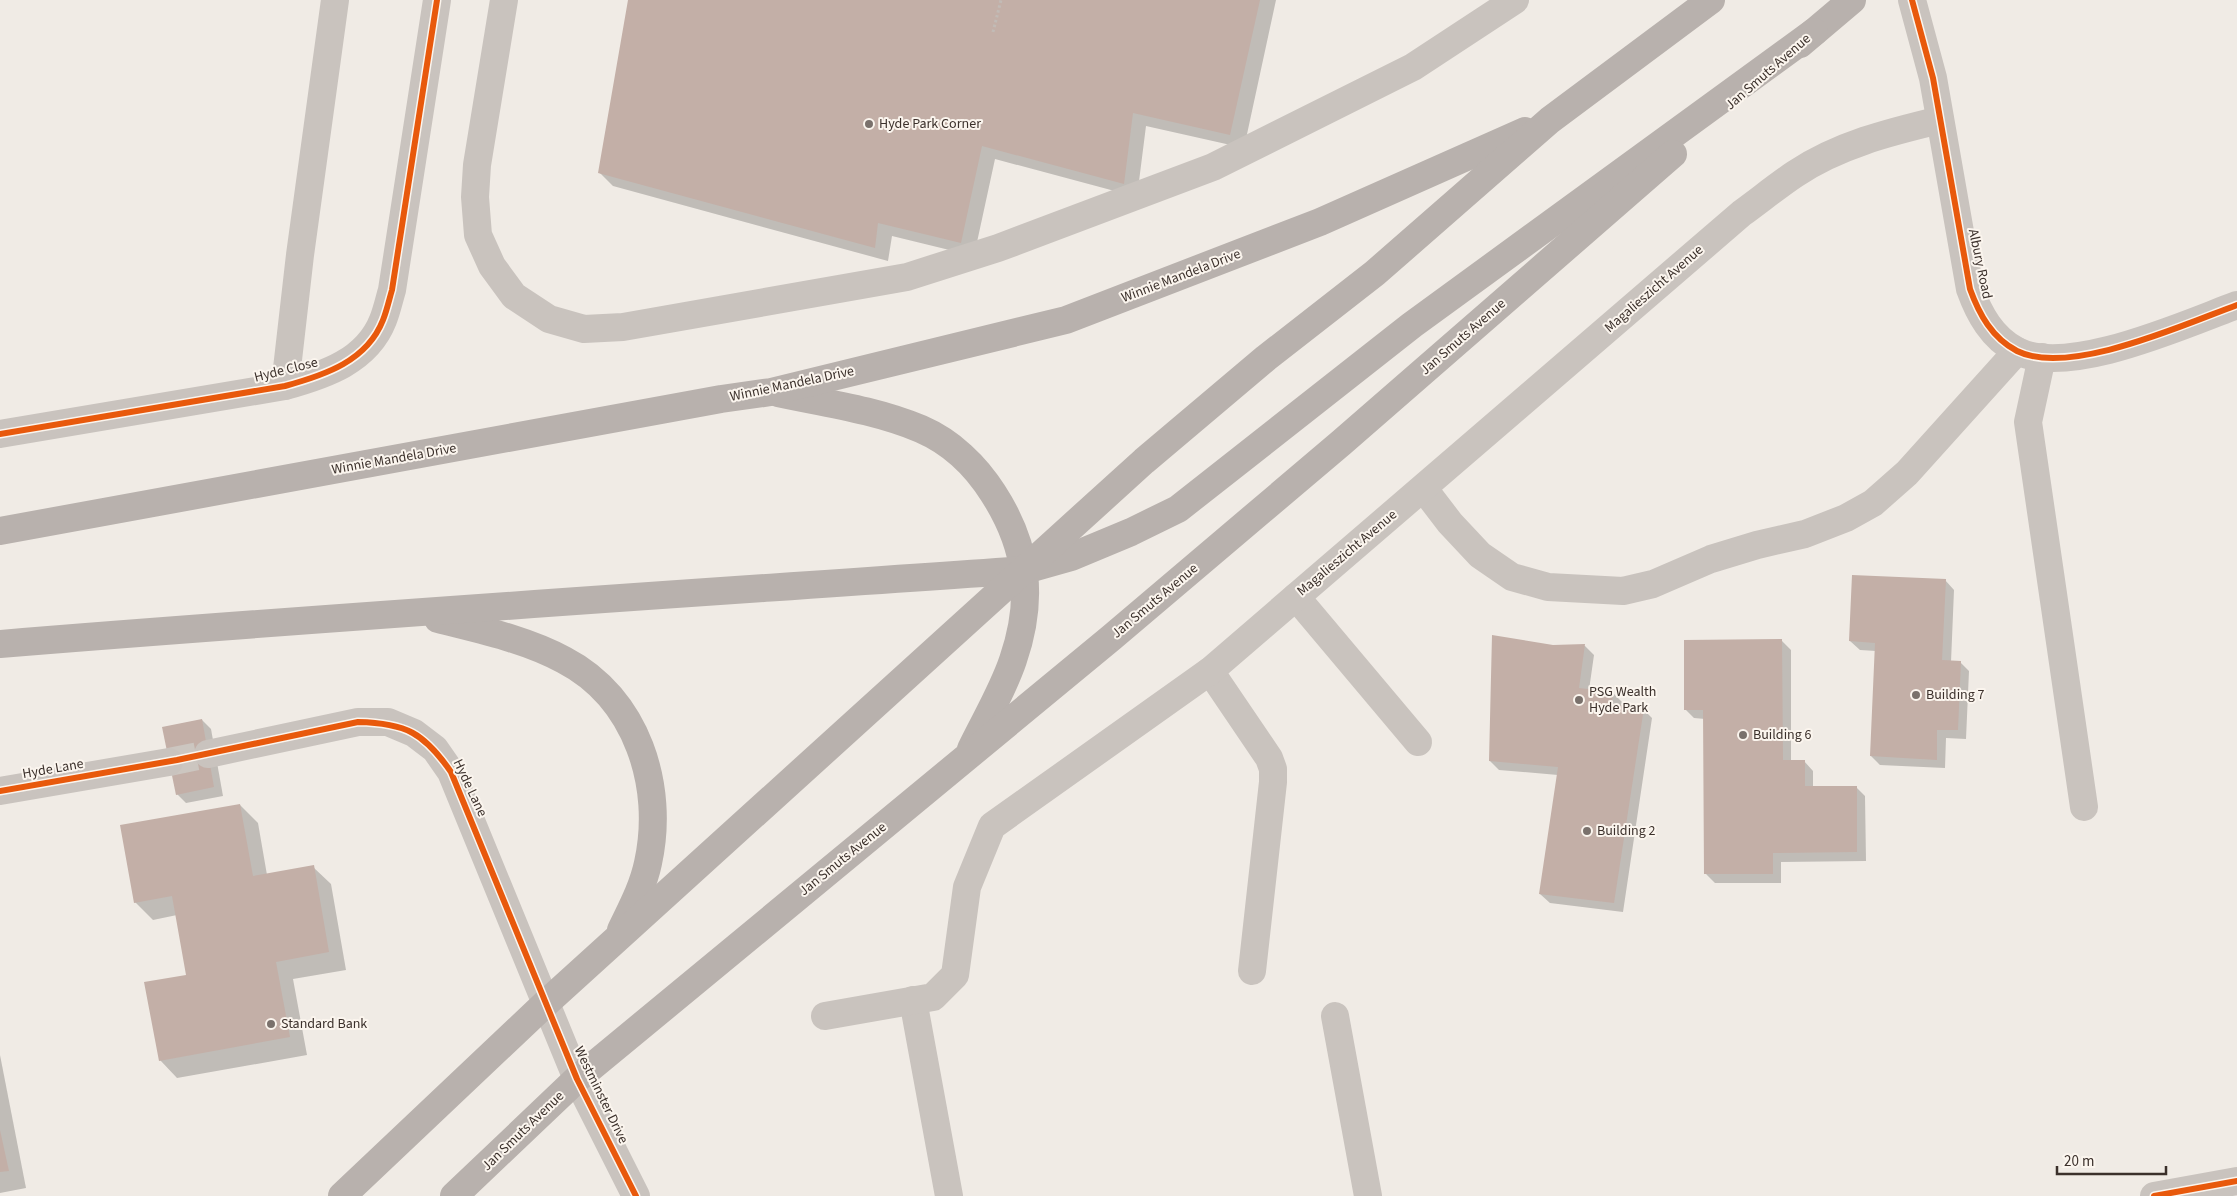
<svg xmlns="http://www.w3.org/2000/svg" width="2237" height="1196" font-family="'Source Sans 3',sans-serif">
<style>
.shadow{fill:#0003}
.building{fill:#c3afa7}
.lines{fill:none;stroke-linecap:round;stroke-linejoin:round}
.minor-tunnel{stroke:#ccc6c0;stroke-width:28;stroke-dasharray:28 14;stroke-linecap:butt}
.path{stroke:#c2bbb6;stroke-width:3;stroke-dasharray:2.5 2.5;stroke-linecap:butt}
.minor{stroke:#c9c3be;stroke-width:28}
.major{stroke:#b8b1ad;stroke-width:28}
.cycleway-casing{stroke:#fbf5ee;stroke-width:9}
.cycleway{stroke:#e8590c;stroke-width:6}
.poi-dot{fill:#7a716c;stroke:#fbf5ee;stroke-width:2}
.labels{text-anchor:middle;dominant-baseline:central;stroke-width:4;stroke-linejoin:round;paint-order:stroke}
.street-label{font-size:14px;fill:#3b302b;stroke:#fbf5ee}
.poi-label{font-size:14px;fill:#3b302b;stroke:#fbf5ee;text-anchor:start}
</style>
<rect width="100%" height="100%" fill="#f0ebe5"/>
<!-- shadow -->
<g class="shadow">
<polygon points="629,0 1276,0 1244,148 1146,126 1137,197 995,159 974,256 892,236 888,261 613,186 599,172"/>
<polygon points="1945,580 1954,590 1951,662 1960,662 1969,671 1966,739 1946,738 1945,768 1880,765 1871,756 1876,651 1860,650 1850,641"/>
<polygon points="1782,641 1791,650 1791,761 1804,761 1813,771 1813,787 1856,787 1865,796 1866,861 1781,862 1781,883 1715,883 1706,874 1705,719 1694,718 1685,709"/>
<polygon points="1552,646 1585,646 1594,655 1589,690 1613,693 1622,702 1621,706 1643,709 1652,718 1623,912 1550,903 1540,894 1558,775 1499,770 1490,761"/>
<polygon points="202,720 211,729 223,796 186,803 177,794"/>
<polygon points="240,805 258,823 267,875 313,867 331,884 346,970 293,979 307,1055 177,1078 160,1060 188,976 177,915 153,920 135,902"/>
<polygon points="0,1055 26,1188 0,1193"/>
</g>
<!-- building -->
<g class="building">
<polygon points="628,0 1260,0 1230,135 1133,113 1124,184 982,146 961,243 878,223 875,248 598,173"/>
<polygon points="1852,575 1946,579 1942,660 1961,661 1958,730 1937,730 1937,760 1870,756 1875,643 1849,641"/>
<polygon points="1492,635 1553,645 1585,644 1579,688 1613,692 1612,704 1644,708 1614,903 1539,894 1558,767 1489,761"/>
<polygon points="1782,639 1783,760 1805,760 1805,786 1857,786 1857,852 1773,853 1773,874 1704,874 1703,710 1684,710 1684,640"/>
<polygon points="202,719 214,787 176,795 162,727"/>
<polygon points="240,804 253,876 314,865 329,952 276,962 290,1037 159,1061 144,982 186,975 172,896 134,903 120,825"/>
<polygon points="0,1130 9,1171 0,1172"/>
</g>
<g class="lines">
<!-- minor-tunnel -->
<polyline class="minor-tunnel" points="169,762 208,754"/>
<!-- path -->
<polyline class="path" points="993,32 1001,0"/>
<!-- minor -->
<g class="minor">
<polyline points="504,0 477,165 475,197 478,235 492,266 514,296 549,319 584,329 623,327 907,277 998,248 1213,167 1413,67 1515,0"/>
<path d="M 1912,0 L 1933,78 L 1970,289 C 1979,314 1992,338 2017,351 C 2069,377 2185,324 2237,305"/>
<polyline points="2042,357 2028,422 2084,807"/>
<polyline points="285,386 300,255 335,0"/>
<path d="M 0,434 L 285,386 C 325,375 367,361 383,320 C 387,310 389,300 392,290 L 437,0"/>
<polyline points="1424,489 1450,523 1480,555 1512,577 1548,587 1623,591 1653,584 1711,559 1757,545 1805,534 1846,518 1873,503 1907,473 2017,351"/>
<polyline points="1296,597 1418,742"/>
<polyline points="1210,671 1269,758 1273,769 1273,782 1252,971"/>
<polyline points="208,754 358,722 388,722 414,733 435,749 451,772 577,1079 636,1196"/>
<polyline points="0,791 169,762"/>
<polyline points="913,1000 949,1196"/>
<path d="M 825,1016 L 933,997 L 955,975 L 967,887 L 992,826 L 1210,671 L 1742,213 C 1760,200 1777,186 1795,174 C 1838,145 1890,132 1940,120"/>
<polyline points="1335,1016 1368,1196"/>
<polyline points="2154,1196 2237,1181"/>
</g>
<!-- major -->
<g class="major">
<polyline points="1800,44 1852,0"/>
<path d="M 778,393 C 825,403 876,410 921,429 C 951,442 976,466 993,493 C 1028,547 1034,599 1013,660 C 1003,690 985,720 971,749"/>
<polyline points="0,531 721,399 771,392 1066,320 1320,222 1525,131"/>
<path d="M 438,619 C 481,630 525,639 564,660 C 637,698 665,786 648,863 C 643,887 631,909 621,930"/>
<path d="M 0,644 C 341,616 683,594 1025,570 L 1071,557 L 1131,532 L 1178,509 L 1412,325 L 1814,32"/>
<polyline points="342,1196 545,1004 1144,461 1266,358 1375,273 1550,120 1711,0"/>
<polyline points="454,1196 577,1079 1111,638 1341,443 1673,154"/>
</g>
<defs>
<g id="cycleway">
<path d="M 1912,0 L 1933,78 L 1970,289 C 1979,314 1992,338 2017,351 C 2069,377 2185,324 2237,305"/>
<path d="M 0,434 L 285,386 C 325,375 367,361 383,320 C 387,310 389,300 392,290 L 437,0"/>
<path d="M 0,791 L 177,760 L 358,722 C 406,723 424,733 451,772 L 577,1079 L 636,1196"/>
<polyline points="2154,1196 2237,1181"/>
</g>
</defs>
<!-- cycleway casing -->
<use href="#cycleway" class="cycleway-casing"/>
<!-- cycleway -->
<use href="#cycleway" class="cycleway"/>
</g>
<!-- markers -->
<g class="poi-dot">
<circle cx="869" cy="124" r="5"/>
<circle cx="1916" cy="695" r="5"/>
<circle cx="1579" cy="700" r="5"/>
<circle cx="1743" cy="735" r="5"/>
<circle cx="1587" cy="831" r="5"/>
<circle cx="271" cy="1024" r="5"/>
</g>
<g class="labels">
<!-- street labels -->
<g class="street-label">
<text transform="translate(1768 72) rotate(-41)">Jan Smuts Avenue</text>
<text transform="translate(1980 264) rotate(78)">Albury Road</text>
<text transform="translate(1181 276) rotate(-21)">Winnie Mandela Drive</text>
<text transform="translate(1654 289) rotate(-41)">Magalieszicht Avenue</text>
<text transform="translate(1463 337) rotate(-41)">Jan Smuts Avenue</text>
<text transform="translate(286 370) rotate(-14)">Hyde Close</text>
<text transform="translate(792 384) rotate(-12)">Winnie Mandela Drive</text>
<text transform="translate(394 459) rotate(-10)">Winnie Mandela Drive</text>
<text transform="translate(1347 553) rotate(-40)">Magalieszicht Avenue</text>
<text transform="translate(1155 601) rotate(-40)">Jan Smuts Avenue</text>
<text transform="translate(53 769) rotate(-10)">Hyde Lane</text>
<text transform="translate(470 788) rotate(65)">Hyde Lane</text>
<text transform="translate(843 859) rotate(-39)">Jan Smuts Avenue</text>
<text transform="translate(601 1095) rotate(64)">Westminster Drive</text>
<text transform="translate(523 1131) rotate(-44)">Jan Smuts Avenue</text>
</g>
<!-- poi labels -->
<g class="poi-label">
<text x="879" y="124">Hyde Park Corner</text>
<text x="1589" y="692">PSG Wealth<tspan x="1589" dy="16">Hyde Park</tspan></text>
<text x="1926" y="695">Building 7</text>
<text x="1753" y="735">Building 6</text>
<text x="1597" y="831">Building 2</text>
<text x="281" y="1024">Standard Bank</text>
</g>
</g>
<!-- scale -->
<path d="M2057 1166v8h109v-8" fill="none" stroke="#3b302b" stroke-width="2.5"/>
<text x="2064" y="1166" font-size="15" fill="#3b302b" stroke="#fbf5ee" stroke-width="4" paint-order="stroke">20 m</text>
</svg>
